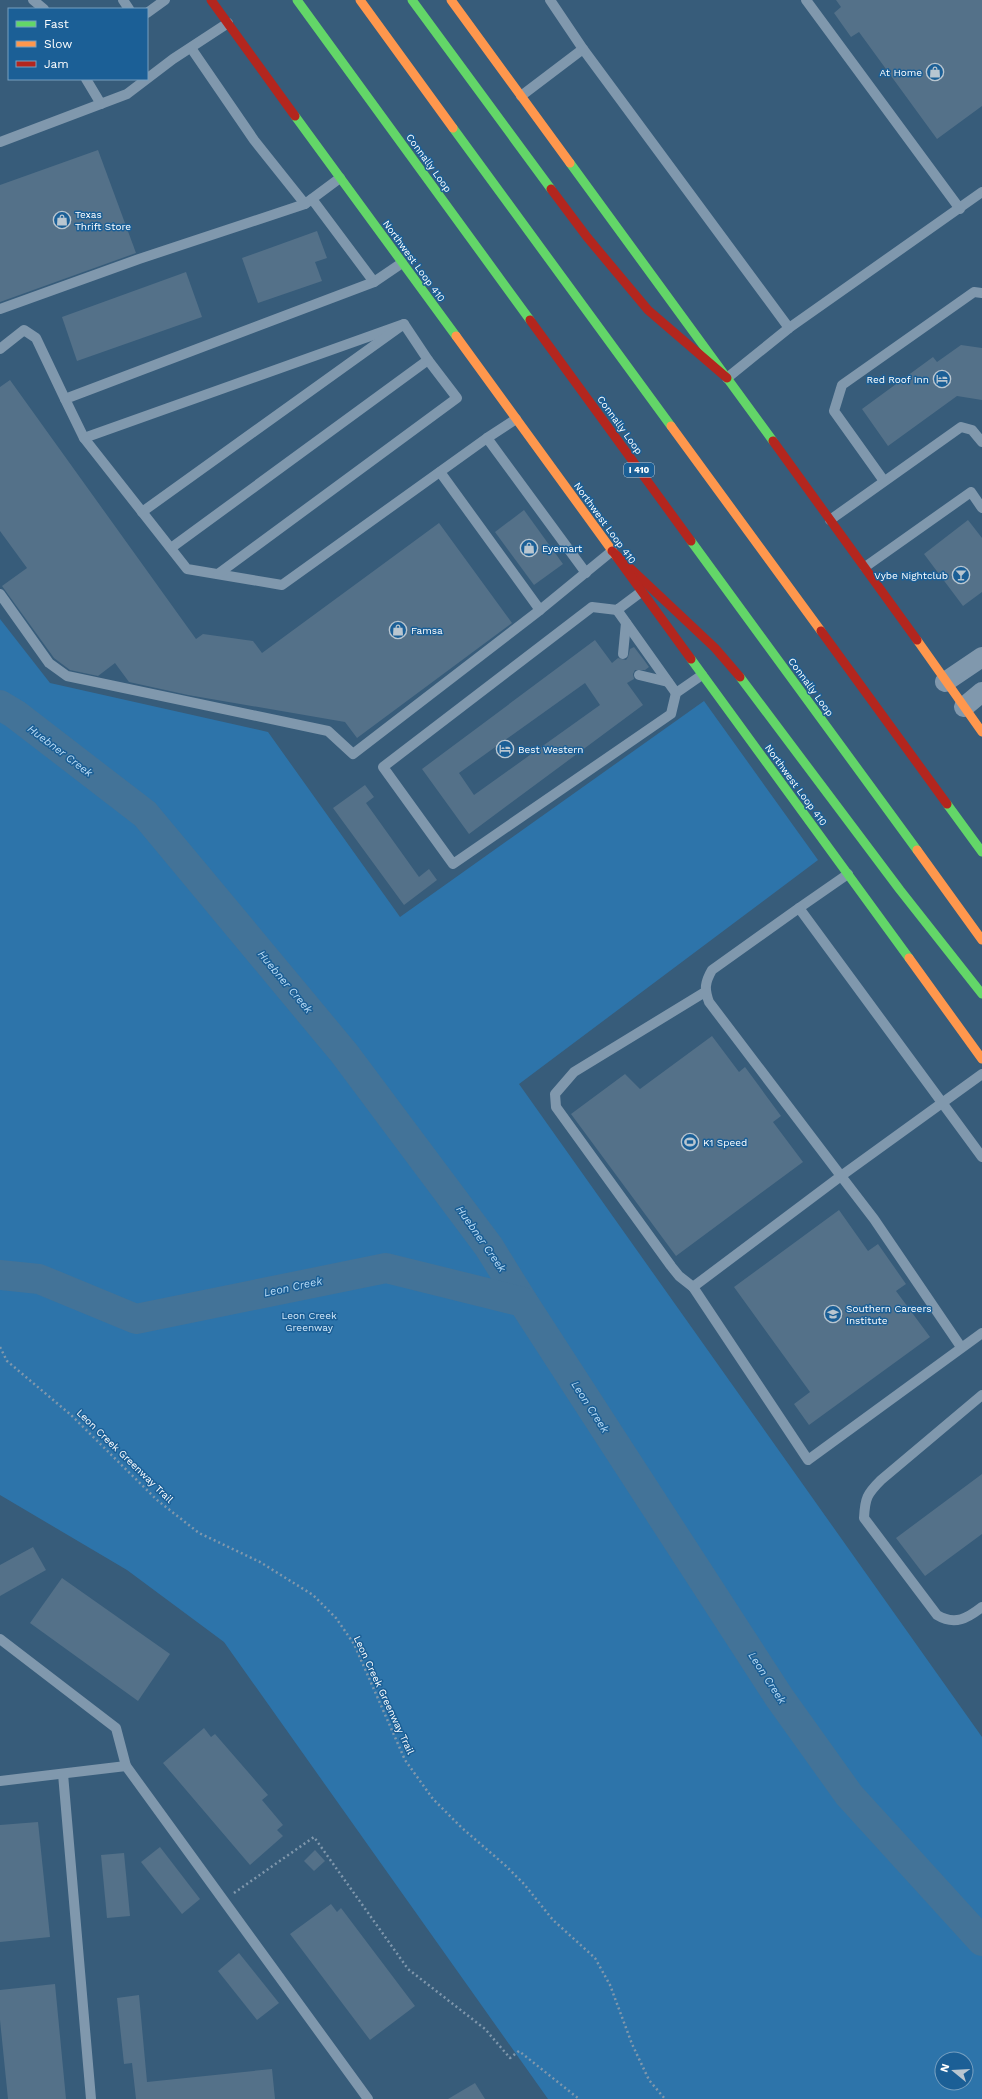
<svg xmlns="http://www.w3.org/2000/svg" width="982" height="2099" font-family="'Work Sans',sans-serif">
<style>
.green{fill:#2d74aa;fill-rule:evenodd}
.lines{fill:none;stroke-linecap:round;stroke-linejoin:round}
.river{stroke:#437398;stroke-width:30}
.building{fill:#547189;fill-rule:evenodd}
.path{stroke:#8098ad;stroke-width:2.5;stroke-dasharray:2 3;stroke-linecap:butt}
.lane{stroke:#8098ad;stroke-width:10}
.street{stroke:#8098ad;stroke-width:20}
.fast{stroke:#63d668;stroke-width:9}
.slow{stroke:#ff974d;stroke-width:9}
.jam{stroke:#b3261e;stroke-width:9}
.labels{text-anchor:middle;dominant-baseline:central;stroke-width:3;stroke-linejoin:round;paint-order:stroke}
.shield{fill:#1b5f96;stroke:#bbcfe0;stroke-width:1}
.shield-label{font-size:9px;font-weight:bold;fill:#fff}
.poi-label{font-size:10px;fill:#fff;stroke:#1b5f96;text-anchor:start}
.street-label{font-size:10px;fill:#fff;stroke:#1b5f96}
.park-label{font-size:10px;fill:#d5ebfb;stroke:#1b5f96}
.water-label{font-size:11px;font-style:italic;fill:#baddf7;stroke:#1b5f96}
</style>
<rect width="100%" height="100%" fill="#375c7a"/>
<!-- green -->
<path class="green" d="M 0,619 L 50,683 L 268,732 L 400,917 L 704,701 L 818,860 L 519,1084 L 982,1737 L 982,2099 L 548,2099 L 224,1642 L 127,1570 L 0,1495 ZM 942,2059 L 966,2059 L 966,2083 L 942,2083 Z"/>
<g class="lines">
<!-- river -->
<g class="river">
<polyline points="0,705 15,714 145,814 344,1053 489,1247 523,1302"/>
<polyline points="0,1275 39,1279 136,1319 386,1268 523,1302 779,1697 849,1795 982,1941"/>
</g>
</g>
<!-- building -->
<g class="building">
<polygon points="836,0 982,0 982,106 937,139 859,32 851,37 834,13 841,7"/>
<polygon points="98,150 136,253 0,302 0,185"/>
<polygon points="317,231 327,258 315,262 322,281 258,303 242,258"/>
<polygon points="186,272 202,317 77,361 62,317"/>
<polygon points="961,345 982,348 982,400 957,396 888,446 862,409 933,357 937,362"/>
<polygon points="10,380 196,639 203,634 253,641 262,653 439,523 512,623 357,738 345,722 188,695 129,682 115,663 98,676 70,670 54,658 2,586 27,568 0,531 0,387"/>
<polygon points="524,510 563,564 534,585 495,532"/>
<polygon points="968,520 982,538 982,592 963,606 924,554"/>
<path d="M 595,640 L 612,663 L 618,658 L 626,660 L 628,657 L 630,649 L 634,647 L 644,660 L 649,667 L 645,670 L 635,670 L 633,674 L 634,679 L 627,683 L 643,705 L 469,834 L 422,769 ZM 585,683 L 600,705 L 474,795 L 459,773 Z"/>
<polygon points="365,785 374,797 366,803 419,877 429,869 437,880 404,905 333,808"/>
<polygon points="712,1036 739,1072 745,1067 781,1116 773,1122 803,1162 676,1256 571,1114 625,1074 640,1089"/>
<polygon points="839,1210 868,1251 878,1244 906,1284 896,1291 930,1337 809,1425 794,1404 810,1392 734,1287"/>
<polygon points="982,1474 982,1534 925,1576 896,1538"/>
<polygon points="33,1547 46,1570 0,1596 0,1565"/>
<polygon points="62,1578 170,1654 138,1701 30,1623"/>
<polygon points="204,1728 211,1737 215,1734 268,1795 262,1800 283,1825 277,1830 283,1836 250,1865 163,1763"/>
<polygon points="38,1822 50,1937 0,1942 0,1825"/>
<polygon points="160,1847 200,1899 182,1914 141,1862"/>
<polygon points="315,1850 325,1861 314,1871 304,1861"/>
<polygon points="124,1853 130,1916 107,1918 101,1855"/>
<polygon points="331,1904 337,1912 341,1908 415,2006 370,2040 290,1934"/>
<polygon points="239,1953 279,2003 257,2020 218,1971"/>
<polygon points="55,1984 66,2099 8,2099 0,2020 0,1990"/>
<polygon points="139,1995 147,2082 272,2069 275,2099 136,2099 132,2063 124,2064 117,1998"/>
<polygon points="475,2083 485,2099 448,2099"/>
</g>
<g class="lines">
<!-- path -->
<g class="path">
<polyline points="0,1347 7,1361 71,1415 157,1500 199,1533 260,1562 313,1595 336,1618 354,1644 405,1760 433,1799 462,1828 506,1866 524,1884 553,1920 595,1958 610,1985 632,2044 649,2080 665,2099"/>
<polyline points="234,1893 314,1837 408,1969 485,2029 510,2058 519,2051 579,2099"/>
</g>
<!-- lane -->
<g class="lane">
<polyline points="33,0 44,9"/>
<polyline points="123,0 129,9"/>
<polyline points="550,0 583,49 789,328"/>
<polyline points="806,0 960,209"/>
<polyline points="147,13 165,0"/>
<polyline points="191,48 254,140 305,204 340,178"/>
<polyline points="86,79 101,104"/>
<polyline points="521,96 583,49"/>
<polyline points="0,142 127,94 173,59 228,23"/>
<polyline points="312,199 374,282"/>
<polyline points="402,263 374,282 65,399 84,438 404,324"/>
<polyline points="0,309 139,259 305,204"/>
<polyline points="0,349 24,330 36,338 65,399"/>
<polyline points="727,378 789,328 982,192"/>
<polyline points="84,438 187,569 282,585 487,438 516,419"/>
<polyline points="487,438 586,573"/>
<polyline points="440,472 540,610"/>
<polyline points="884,481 834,411 842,385 974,292 982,293"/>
<polyline points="142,512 404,324 428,360"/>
<polyline points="830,520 961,427 972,430 982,442"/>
<polyline points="171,548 428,360 457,398 218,574"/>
<polyline points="865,567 971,492 982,508"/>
<polyline points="641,592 617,610 592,607 383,767 453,864 671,714 676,693 702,675"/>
<polyline points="0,594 49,663 67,676 328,731 353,754 540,610 612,551"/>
<polyline points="617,610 676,693"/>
<polyline points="623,654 626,623"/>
<polyline points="639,675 668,682"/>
<polyline points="848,874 799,908 982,1157"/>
<path d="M 799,908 L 712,970 C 705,982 704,989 709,1002 L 841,1176 L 693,1287 L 808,1460 L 982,1333"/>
<polyline points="693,1287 679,1276 671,1266 556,1107 555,1094 574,1072 705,992"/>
<polyline points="961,1347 874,1219 841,1176 982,1074"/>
<path d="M 982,1395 L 881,1480 C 867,1494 865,1498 864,1518 L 937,1615 C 955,1626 968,1618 982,1607"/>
<polyline points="0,1639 116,1728 126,1766 368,2099"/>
<polyline points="63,1774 91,2099"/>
<polyline points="0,1781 126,1766"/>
</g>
<!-- street -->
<g class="street">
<polyline points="945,682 982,657"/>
<polyline points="964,707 982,692"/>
</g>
<!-- fast -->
<g class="fast">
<polyline points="297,0 530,320"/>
<polyline points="412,0 551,189"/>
<polyline points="295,116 456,336"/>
<polyline points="453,128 671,426"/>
<polyline points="570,163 773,441"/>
<polyline points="691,541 917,850"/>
<polyline points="691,659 909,958"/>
<polyline points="740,677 900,890 982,994"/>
<polyline points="947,804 982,852"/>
</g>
<!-- slow -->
<g class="slow">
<polyline points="360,0 453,128"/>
<polyline points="451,0 570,163"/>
<polyline points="456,336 616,556"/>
<polyline points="671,426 821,631"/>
<polyline points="917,640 982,732"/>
<polyline points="917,850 982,940"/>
<polyline points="909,958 982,1059"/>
</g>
<!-- jam -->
<g class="jam">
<polyline points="211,0 295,116"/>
<polyline points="551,189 587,237 648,310 727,378"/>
<polyline points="530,320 691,541"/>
<polyline points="773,441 917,640"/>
<polyline points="612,551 715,648 740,677"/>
<polyline points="616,556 691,659"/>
<polyline points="821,631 947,804"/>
</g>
</g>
<!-- icons -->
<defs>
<symbol id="shop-ring" viewBox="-11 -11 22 22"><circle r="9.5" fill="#1b5f96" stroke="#b9c6d0" stroke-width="1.5"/><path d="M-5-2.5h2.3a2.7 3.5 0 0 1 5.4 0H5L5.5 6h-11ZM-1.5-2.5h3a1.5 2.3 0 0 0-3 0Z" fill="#b9c6d0"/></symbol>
<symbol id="hotel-ring" viewBox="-11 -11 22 22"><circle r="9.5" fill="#1b5f96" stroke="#b9c6d0" stroke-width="1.5"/><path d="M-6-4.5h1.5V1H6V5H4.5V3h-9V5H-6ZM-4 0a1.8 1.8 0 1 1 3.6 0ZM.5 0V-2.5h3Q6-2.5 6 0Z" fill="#b9c6d0"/></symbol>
<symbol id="bar-ring" viewBox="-11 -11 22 22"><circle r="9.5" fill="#1b5f96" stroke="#b9c6d0" stroke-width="1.5"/><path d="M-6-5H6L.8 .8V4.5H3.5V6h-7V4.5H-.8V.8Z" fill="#b9c6d0"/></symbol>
<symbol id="stadium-ring" viewBox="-11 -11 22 22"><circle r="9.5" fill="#1b5f96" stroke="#b9c6d0" stroke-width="1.5"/><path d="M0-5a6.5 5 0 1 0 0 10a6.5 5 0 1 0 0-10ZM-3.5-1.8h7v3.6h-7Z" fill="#b9c6d0"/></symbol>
<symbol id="university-ring" viewBox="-11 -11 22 22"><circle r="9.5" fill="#1b5f96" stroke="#b9c6d0" stroke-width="1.5"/><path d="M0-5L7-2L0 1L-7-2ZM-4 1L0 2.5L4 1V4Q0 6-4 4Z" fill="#b9c6d0"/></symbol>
</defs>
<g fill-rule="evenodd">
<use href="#shop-ring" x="925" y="62" width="20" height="20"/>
<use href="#shop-ring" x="52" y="210" width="20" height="20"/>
<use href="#hotel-ring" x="932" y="369" width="20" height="20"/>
<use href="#shop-ring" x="519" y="538" width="20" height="20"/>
<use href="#bar-ring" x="951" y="565" width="20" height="20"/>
<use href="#shop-ring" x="388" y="620" width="20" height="20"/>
<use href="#hotel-ring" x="495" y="739" width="20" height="20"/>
<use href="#stadium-ring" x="680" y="1132" width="20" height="20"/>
<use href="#university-ring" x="823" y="1304" width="20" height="20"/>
</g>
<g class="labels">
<!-- shield labels -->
<rect class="shield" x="624" y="463" width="30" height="14" rx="3"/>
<g class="shield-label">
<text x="639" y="470">I 410</text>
</g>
<!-- poi labels -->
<g class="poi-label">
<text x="922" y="72" text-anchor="end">At Home</text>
<text x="75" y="214">Texas<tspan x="75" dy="12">Thrift Store</tspan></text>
<text x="929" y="379" text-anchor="end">Red Roof Inn</text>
<text x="542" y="548">Eyemart</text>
<text x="948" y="575" text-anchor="end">Vybe Nightclub</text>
<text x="411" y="630">Famsa</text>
<text x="518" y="749">Best Western</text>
<text x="703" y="1142">K1 Speed</text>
<text x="846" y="1308">Southern Careers<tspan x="846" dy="12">Institute</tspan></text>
</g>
<!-- street labels -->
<g class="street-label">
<text transform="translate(429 163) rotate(54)">Connally Loop</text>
<text transform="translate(414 261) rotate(54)">Northwest Loop 410</text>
<text transform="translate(620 425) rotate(54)">Connally Loop</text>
<text transform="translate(605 523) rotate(54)">Northwest Loop 410</text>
<text transform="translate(811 687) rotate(54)">Connally Loop</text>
<text transform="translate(796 785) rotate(54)">Northwest Loop 410</text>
<text transform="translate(125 1456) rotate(44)">Leon Creek Greenway Trail</text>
<text transform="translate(384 1695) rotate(65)">Leon Creek Greenway Trail</text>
</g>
<!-- park labels -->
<g class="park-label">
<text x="309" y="1315">Leon Creek<tspan x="309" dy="12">Greenway</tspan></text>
</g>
<!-- water labels -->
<g class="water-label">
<text transform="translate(60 751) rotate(37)">Huebner Creek</text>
<text transform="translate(285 982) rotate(50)">Huebner Creek</text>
<text transform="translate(481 1239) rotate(55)">Huebner Creek</text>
<text transform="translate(293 1287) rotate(-12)">Leon Creek</text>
<text transform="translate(590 1407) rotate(57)">Leon Creek</text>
<text transform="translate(767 1678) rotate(57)">Leon Creek</text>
</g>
</g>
<!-- legend -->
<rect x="8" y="8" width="140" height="72" fill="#1b5f96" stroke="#769fc0"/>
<rect x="16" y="21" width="20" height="6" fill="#63d668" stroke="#769fc0"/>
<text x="44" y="28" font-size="12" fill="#ffffff">Fast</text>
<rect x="16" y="41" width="20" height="6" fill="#ff974d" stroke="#769fc0"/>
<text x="44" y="48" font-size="12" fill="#ffffff">Slow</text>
<rect x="16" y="61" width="20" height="6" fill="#b3261e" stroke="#769fc0"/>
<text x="44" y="68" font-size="12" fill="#ffffff">Jam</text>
<!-- north arrow -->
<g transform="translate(954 2071) rotate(288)"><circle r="19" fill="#1b5f96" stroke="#769fc0"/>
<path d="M0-3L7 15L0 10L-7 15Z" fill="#b9c6d0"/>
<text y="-6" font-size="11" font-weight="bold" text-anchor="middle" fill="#ffffff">N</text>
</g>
</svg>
